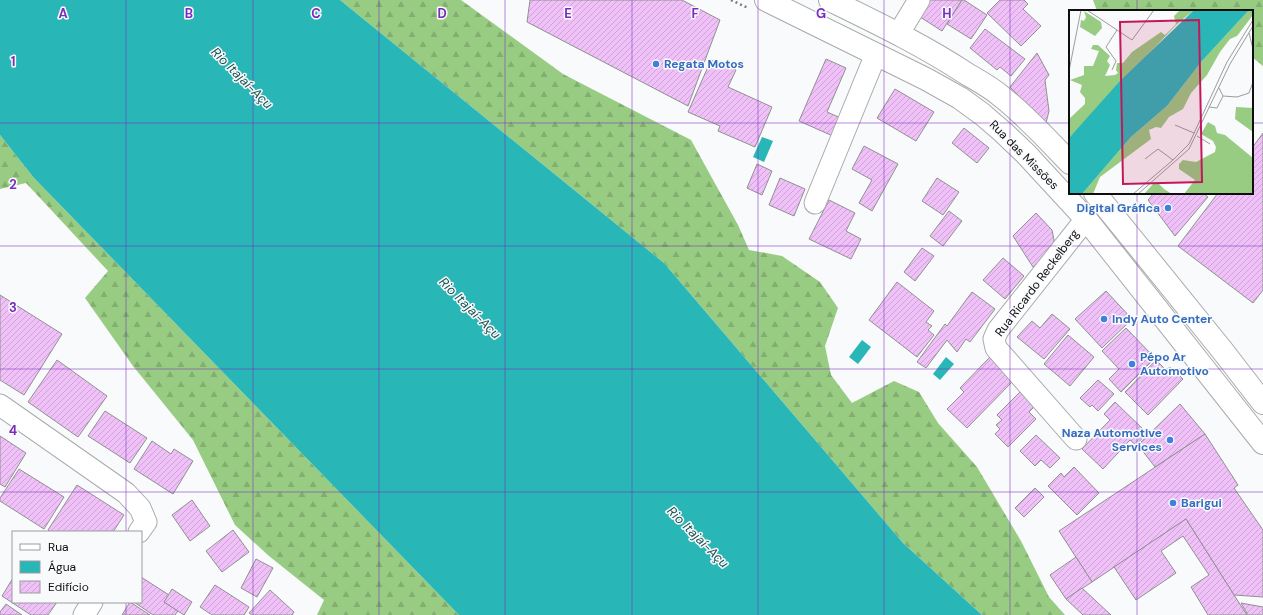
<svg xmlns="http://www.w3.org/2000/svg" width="1263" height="615" font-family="'DM Sans',sans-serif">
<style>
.forest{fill:url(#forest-firs)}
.water{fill:#29b6b7}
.building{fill:url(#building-hatch);stroke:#919092}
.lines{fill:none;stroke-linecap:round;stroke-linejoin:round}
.minor-casing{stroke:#a9abac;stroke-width:23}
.major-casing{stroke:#a9abac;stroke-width:24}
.path{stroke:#797a7b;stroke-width:2.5;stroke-dasharray:2 3;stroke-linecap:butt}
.minor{stroke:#fff;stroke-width:21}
.major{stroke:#fff;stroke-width:22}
.grid{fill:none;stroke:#7b2cbf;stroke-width:1;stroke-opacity:0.55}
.shop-dot{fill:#3f7fe0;stroke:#f8fafb;stroke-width:1.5}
.labels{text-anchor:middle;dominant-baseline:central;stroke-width:3;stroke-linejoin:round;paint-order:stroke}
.shop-label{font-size:12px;font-weight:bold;fill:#366cbe;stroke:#f8fafb;text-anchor:start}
.street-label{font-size:12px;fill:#0e0e0f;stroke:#f8fafb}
.water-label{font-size:13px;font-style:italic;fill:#185151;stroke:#f8fafb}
.inset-road{fill:none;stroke:#9a9c9d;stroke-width:1}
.view{fill:#c2185b;fill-opacity:0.15;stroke:#c2185b;stroke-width:2}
.inset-edge{fill:none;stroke:#0e0e0f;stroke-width:2}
.grid-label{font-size:13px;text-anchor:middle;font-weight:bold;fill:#7b2cbf;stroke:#f8fafb;stroke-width:3;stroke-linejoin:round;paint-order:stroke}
</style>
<defs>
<pattern id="forest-firs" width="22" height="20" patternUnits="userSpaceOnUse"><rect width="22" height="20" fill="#98cc83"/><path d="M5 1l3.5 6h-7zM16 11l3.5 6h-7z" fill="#82ae70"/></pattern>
<pattern id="building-hatch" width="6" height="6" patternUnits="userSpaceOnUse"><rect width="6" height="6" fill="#efc1f8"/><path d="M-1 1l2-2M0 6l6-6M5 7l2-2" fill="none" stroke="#cca5d3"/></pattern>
</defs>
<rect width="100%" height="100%" fill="#f8fafb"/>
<!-- forest -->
<g class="forest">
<polygon points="340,0 461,0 563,74 691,140 738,225 749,250 782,256 820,282 838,308 825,346 831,375 852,403 894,381 919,392 938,423 977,467 1021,541 1049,597 1065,615 982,615 903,543 664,263"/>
<polygon points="1093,0 1263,0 1263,66 1252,57 1252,11 1097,11"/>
<polygon points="0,135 34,178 459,615 317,615 324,600 269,556 235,525 193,440 133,366 85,298 108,271 26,183 0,189"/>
</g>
<!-- water -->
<g class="water">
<polygon points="0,0 340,0 664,263 903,543 982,615 459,615 34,178 0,135"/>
<polygon points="762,137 773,141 764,162 753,157"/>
<polygon points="862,340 871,347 858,364 849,357"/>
<polygon points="946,357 954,364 940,380 933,374"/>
</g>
<!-- building -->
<g class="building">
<polygon points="530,0 682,0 720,20 688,106 527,22"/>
<polygon points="927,0 962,0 942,31 917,15"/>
<polygon points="962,0 964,0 987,15 971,39 947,24"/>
<polygon points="1000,0 1024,0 1028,4 1023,9 1041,26 1021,46 987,13"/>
<polygon points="985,29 1025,59 1011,76 1000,67 997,70 970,48"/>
<polygon points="1037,53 1049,75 1045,80 1049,111 1046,123 1010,87"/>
<polygon points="826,59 846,68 827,112 843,119 835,137 799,121"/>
<polygon points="711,60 736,70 728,87 772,107 755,147 718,131 720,126 688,112"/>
<polygon points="895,89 934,112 916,141 877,118"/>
<polygon points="964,128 989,148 977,163 952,143"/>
<polygon points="1263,133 1263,290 1253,303 1178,246 1218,193 1252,193 1252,148"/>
<polygon points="864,146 898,164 872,211 859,203 872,180 852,169"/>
<polygon points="757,164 772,171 762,195 747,188"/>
<polygon points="780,178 805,189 794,216 769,205"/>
<polygon points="937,178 959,192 943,215 922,201"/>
<polygon points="1154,193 1203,193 1208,197 1175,236 1148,200"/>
<polygon points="829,200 855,213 846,231 861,239 851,259 809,239"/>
<polygon points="949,211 962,221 943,246 930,236"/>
<polygon points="1036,213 1052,230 1054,240 1052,252 1033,267 1013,236"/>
<polygon points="922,248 934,256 915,281 904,272"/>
<polygon points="1003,258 1024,276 1005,299 983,280"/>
<polygon points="897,282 934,311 926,322 932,326 928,330 934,335 917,357 869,320"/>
<polygon points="1106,291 1132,319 1102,348 1075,319"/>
<polygon points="972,292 995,309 970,342 966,339 957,352 947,340 926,368 917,362 945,324 947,326"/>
<polygon points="0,295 62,334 24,395 0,380"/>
<polygon points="1052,314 1070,329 1044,359 1017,337 1032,321 1040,328"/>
<polygon points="1126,328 1155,358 1121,392 1109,379 1119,369 1102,351"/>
<polygon points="1068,335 1094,357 1070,386 1044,364"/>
<polygon points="990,357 1013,381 967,428 947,409 964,392 960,388"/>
<polygon points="57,360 107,396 78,437 28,402"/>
<polygon points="1156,360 1166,370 1170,367 1183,379 1148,415 1125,392"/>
<polygon points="1098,380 1114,394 1098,411 1092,405 1090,407 1080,398"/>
<polygon points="1022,390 1036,405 1029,412 1036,419 1008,447 995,434 1000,429 996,425 1002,420 997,415"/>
<polygon points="1115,402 1147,433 1136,445 1130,440 1103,469 1082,449 1110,420 1104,414"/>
<polygon points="1180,404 1205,434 1155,467 1138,445"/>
<polygon points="105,411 147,438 130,463 88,436"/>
<polygon points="1205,434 1238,485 1234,488 1263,530 1263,597 1234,595 1186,519 1092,582 1059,531"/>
<polygon points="1036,435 1060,458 1050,468 1041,460 1035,466 1020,451"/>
<polygon points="0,436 26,453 5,487 0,484"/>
<polygon points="152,441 171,454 174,449 193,461 173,494 134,469"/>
<polygon points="1074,467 1099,493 1077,515 1048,486 1061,473 1064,477"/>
<polygon points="19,469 64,497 44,529 0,501 0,498"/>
<polygon points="77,485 124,515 113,532 51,532 48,530"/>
<polygon points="1035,488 1044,497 1024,517 1015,508"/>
<polygon points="192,500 210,526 190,541 172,515"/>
<polygon points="1186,519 1234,595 1247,615 1208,615 1191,587 1209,575 1183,536 1161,551 1176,573 1136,600 1114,567"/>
<polygon points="233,530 249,552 222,572 206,551"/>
<polygon points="1076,557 1092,582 1066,599 1050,575"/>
<polygon points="256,559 273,568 257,597 241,588"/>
<polygon points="141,577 169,595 164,602 178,611 175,615 153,615 134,602 141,602"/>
<polygon points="13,578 13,602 57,602 48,615 31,615 2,596"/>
<polygon points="215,585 249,607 244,615 212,615 200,607"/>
<polygon points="1082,588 1111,615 1083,615 1066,599"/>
<polygon points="172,589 192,602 184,615 164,602"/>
<polygon points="270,590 294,612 292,615 252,615 249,613"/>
<polygon points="130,602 150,615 122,615"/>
<polygon points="1241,603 1263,607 1263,615 1248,615"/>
<polygon points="6,604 22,615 0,615 0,612"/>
</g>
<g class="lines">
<defs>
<g id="minor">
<polyline points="899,33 919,0"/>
<polyline points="815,203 876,54"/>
<polyline points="0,405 126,493 140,508 146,522 139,532"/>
<polyline points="1076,439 996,348 994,339 998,330 1086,219"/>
<polyline points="84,615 92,602"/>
</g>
<g id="major">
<polyline points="766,0 926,79 960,98 982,114 1004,133 1026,154 1086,219 1263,443"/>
<path d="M 830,0 C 877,23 923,45 967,74 C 979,81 992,88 1002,97 C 1027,117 1049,141 1070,163"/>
<polyline points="1095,193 1222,350 1263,403"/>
</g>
</defs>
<!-- minor casing -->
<use href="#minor" class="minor-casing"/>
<!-- major casing -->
<use href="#major" class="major-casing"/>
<!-- path -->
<polyline class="path" points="731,0 748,8"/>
<!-- minor -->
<use href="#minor" class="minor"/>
<!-- major -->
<use href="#major" class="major"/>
</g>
<!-- grid -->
<path class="grid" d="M 126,0 L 126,532M 253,0 L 253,615M 379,0 L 379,615M 505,0 L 505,615M 632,0 L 632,615M 758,0 L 758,615M 884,0 L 884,615M 1010,0 L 1010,615M 1137,0 L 1137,11M 0,123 L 1070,123M 1252,123 L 1263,123M 1137,193 L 1137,615M 0,246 L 1263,246M 0,369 L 1263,369M 0,492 L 1263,492M 126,602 L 126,615"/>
<!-- markers -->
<g class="shop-dot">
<circle cx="656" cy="64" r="4"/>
<circle cx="1168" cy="208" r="4"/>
<circle cx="1104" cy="319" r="4"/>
<circle cx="1132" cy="364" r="4"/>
<circle cx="1170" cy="440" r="4"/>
<circle cx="1173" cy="503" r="4"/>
</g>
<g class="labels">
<!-- shop labels -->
<g class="shop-label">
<text x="664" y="64">Regata Motos</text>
<text x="1160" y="208" text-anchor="end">Digital Gráfica</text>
<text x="1112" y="319">Indy Auto Center</text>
<text x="1140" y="357">Pépo Ar<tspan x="1140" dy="14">Automotivo</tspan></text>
<text x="1162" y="433" text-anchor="end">Naza Automotive<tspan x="1162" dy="14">Services</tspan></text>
<text x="1181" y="503">Barigui</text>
</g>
<!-- street labels -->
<g class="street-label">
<text transform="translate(1024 155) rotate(45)">Rua das Missões</text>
<text transform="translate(1037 283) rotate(-53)">Rua Ricardo Reckelberg</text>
</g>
<!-- water labels -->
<g class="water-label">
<text transform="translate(242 78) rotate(45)">Rio Itajaí-Açu</text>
<text transform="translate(470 308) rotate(45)">Rio Itajaí-Açu</text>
<text transform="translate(698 537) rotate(45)">Rio Itajaí-Açu</text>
</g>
</g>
<!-- overview -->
<g transform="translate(1069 10)">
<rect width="184" height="184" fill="#f8fafb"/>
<path d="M 111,0 L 125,0 L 107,15 L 0,128 L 0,109 L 16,94 L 16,88 L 11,82 L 13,75 L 1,70 L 15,65 L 15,56 L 24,56 L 30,41 L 22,39 L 24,35 L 29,35 L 41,46 L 38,51 L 41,55 L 36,66 L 46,65 L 49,63 L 47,60 L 48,53 L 54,53 L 63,42 L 92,22 L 96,25 L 107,14 L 105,6 ZM 180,0 L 184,0 L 184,5 L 168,26 L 161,29 L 151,42 L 138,65 L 122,83 L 114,99 L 100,107 L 92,118 L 87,117 L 80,120 L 82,129 L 31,167 L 24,184 L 13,184 L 62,127 L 98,96 L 133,51 ZM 15,1 L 32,12 L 33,18 L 26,26 L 11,17 L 12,10 L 15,11 L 17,7 ZM 167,97 L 184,98 L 184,122 L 166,109 ZM 139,112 L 146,116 L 148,123 L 156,125 L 184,148 L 184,184 L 115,184 L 126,170 L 110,159 L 110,154 L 114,150 L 127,152 L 146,142 L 147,137 L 144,131 L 132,124 ZM 89,173 L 95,179 L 103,184 L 75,184 L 84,174 Z" fill="#98cc83"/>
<path d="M 125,0 L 180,0 L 133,51 L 98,96 L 62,127 L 13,184 L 0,184 L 0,128 L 51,71 Z" fill="#29b6b7"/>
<path class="inset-road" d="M 18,0 L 63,30 L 85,0M 180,23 L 184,39M 43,60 L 47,51 L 37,37 L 48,20M 0,61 L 12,0M 154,86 L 168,87 L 180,83 L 184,72M 140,97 L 148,98 L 154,86 L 150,78M 106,115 L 125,123M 128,126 L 141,134M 76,149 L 89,139 L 104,150M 64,184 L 104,150 L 120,134 L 158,52 L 184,10M 69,184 L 120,139 L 161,54 L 184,16"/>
<path class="view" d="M 130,10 L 133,172 L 54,174 L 51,12 Z"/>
<rect width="184" height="184" class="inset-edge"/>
</g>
<g class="grid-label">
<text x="63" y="18">A</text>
<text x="189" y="18">B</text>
<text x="316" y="18">C</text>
<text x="442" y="18">D</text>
<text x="568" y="18">E</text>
<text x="695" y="18">F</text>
<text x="821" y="18">G</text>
<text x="947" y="18">H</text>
<text x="13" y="66">1</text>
<text x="13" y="189">2</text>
<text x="13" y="312">3</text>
<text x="13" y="435">4</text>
</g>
<!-- legend -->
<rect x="12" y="531" width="130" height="72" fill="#f8fafb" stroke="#9a9c9d"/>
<rect x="20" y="544" width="20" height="6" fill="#ffffff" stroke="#9a9c9d"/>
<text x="48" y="551" font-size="12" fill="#0e0e0f">Rua</text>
<rect x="20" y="561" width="20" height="12" fill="#29b6b7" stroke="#9a9c9d"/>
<text x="48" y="571" font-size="12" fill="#0e0e0f">Água</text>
<rect x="20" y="581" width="20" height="12" fill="url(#building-hatch)" stroke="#9a9c9d"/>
<text x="48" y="591" font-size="12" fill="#0e0e0f">Edifício</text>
</svg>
